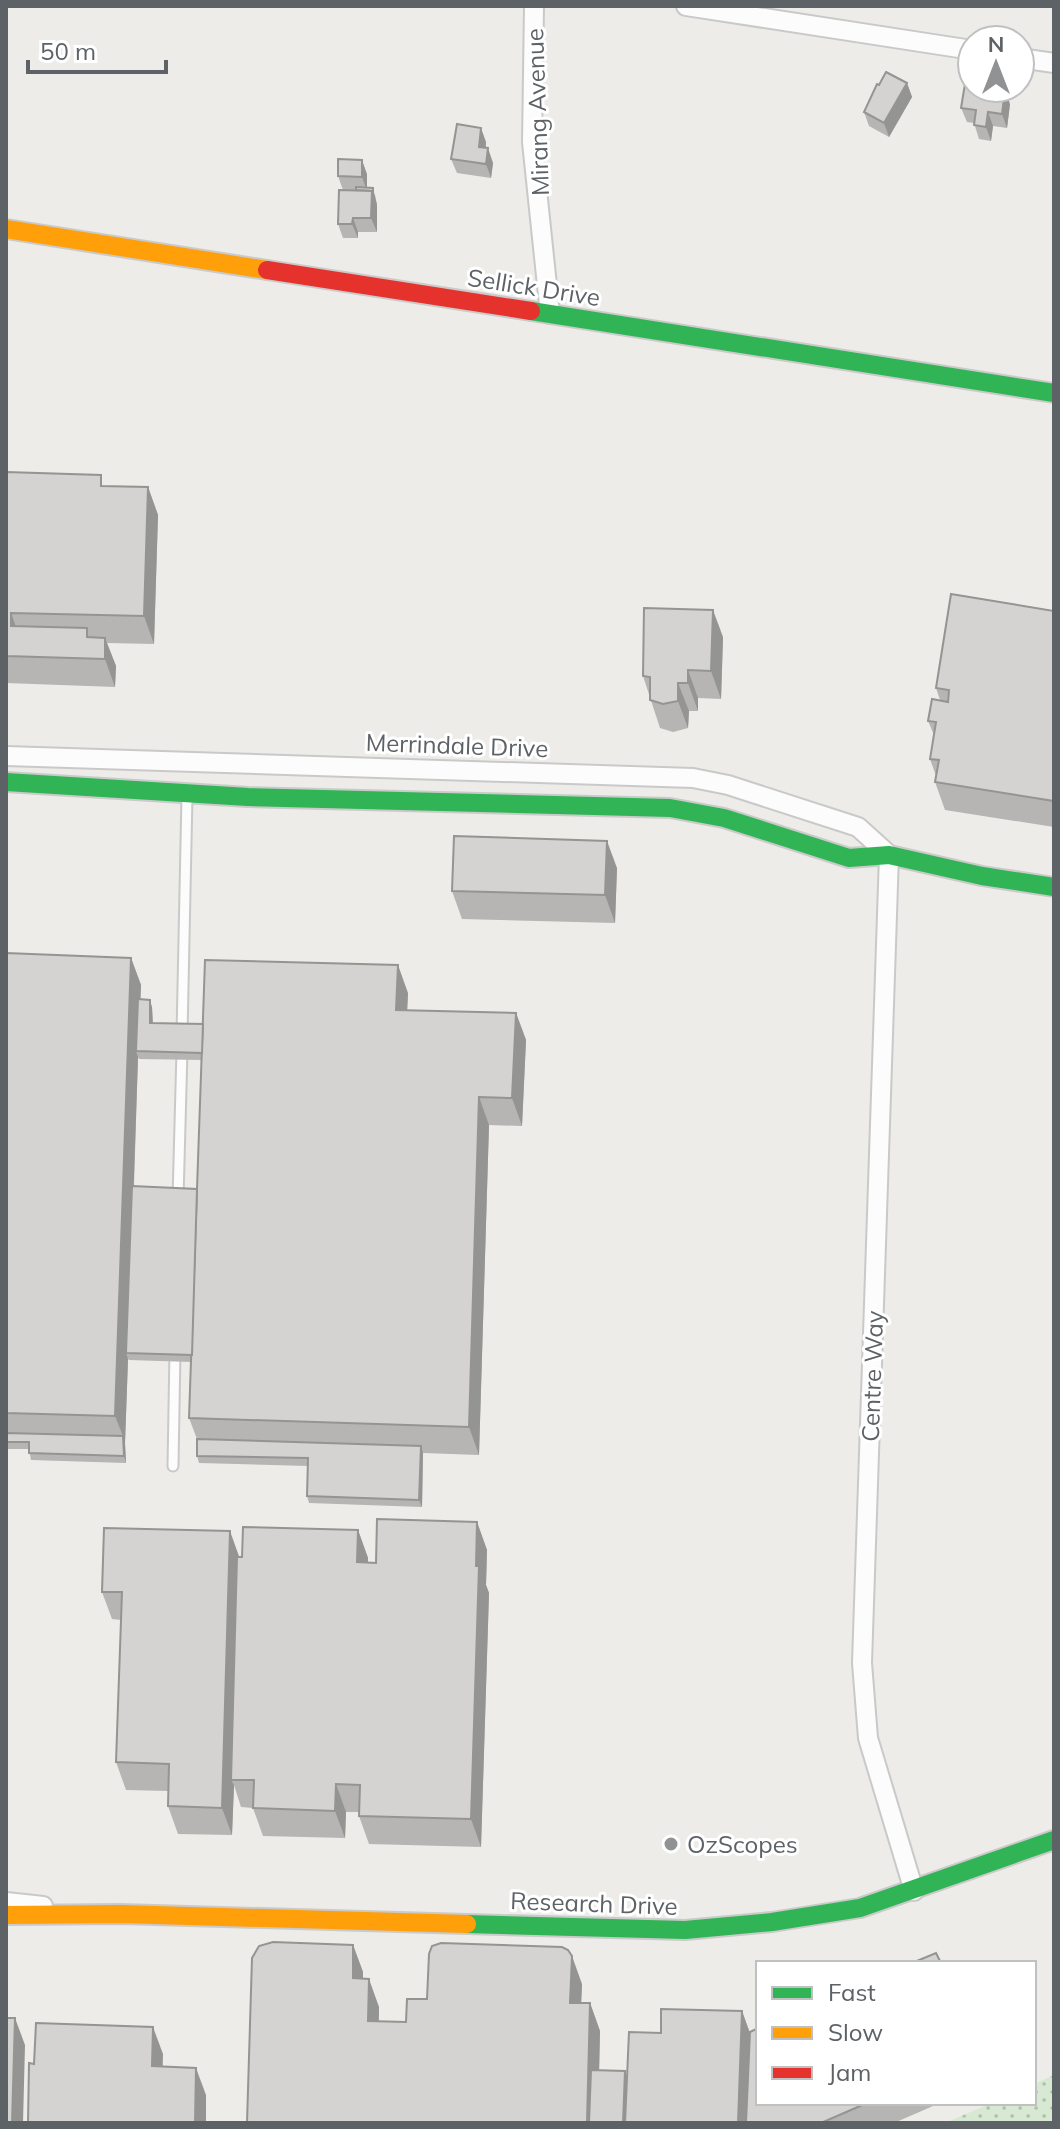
<svg xmlns="http://www.w3.org/2000/svg" width="1060" height="2129" font-family="Mulish,sans-serif">
<style>
.grass{fill:url(#grass-dots)}
.lines{fill:none;stroke-linecap:round;stroke-linejoin:round}
.lane-casing{stroke:#c9c9c9;stroke-width:13}
.street-casing{stroke:#c9c9c9;stroke-width:22}
.fast-casing{stroke:#cacaca;stroke-width:22}
.slow-casing{stroke:#cacaca;stroke-width:22}
.jam-casing{stroke:#cacaca;stroke-width:22}
.lane{stroke:#fcfcfc;stroke-width:9}
.street{stroke:#fcfcfc;stroke-width:18}
.fast{stroke:#30b455;stroke-width:18}
.slow{stroke:#ff9f0a;stroke-width:18}
.jam{stroke:#e5322d;stroke-width:18}
.wall{fill:#b6b5b4;fill-rule:evenodd}
.shaded-wall{fill:#949492}
.building{fill:#d4d3d1;stroke:#949492;stroke-width:2}
.poi-dot{fill:#909294;stroke:#fff;stroke-width:3}
.labels{text-anchor:middle;dominant-baseline:central;stroke-width:6;stroke-linejoin:round;paint-order:stroke}
.street-label{font-size:24px;fill:#5d6266;stroke:#fff}
.poi-label{font-size:24px;fill:#5d6266;stroke:#fff;text-anchor:start}
</style>
<defs>
<pattern id="grass-dots" width="8" height="8" patternUnits="userSpaceOnUse" patternTransform="scale(2)"><rect width="8" height="8" fill="#d7e9d3"/><path d="M2 2h.1M6 6h.1" fill="none" stroke="#b2c0af" stroke-width="1.8" stroke-linecap="round"/></pattern>
</defs>
<rect width="100%" height="100%" fill="#eeece8"/>
<!-- grass -->
<polygon class="grass" points="1054,2075 1054,2123 945,2123 991,2103 1034,2103 1034,2084"/>
<g class="lines">
<defs>
<g id="lane">
<polyline points="182,1035 187,795"/>
<polyline points="178,1199 182,1050"/>
<polyline points="173,1466 175,1350"/>
</g>
<g id="street">
<polyline points="534,6 532,142 550,314"/>
<polyline points="686,6 972,50"/>
<polyline points="1020,58 1054,63"/>
<polyline points="6,756 693,778 728,785 858,827 889,855 862,1663 868,1738 914,1891"/>
<polyline points="6,1902 43,1906"/>
</g>
<g id="fast">
<polyline points="531,311 1054,393"/>
<polyline points="6,782 248,797 670,808 724,818 849,858 889,855 982,876 1054,887"/>
<polyline points="467,1924 685,1930 772,1922 860,1908 1054,1840"/>
</g>
<g id="slow">
<polyline points="6,229 267,270"/>
<polyline points="6,1915 121,1914 467,1924"/>
</g>
<polyline id="jam" points="267,270 531,311"/>
</defs>
<!-- lane casing -->
<use href="#lane" class="lane-casing"/>
<!-- street casing -->
<use href="#street" class="street-casing"/>
<!-- fast casing -->
<use href="#fast" class="fast-casing"/>
<!-- slow casing -->
<use href="#slow" class="slow-casing"/>
<!-- jam casing -->
<use href="#jam" class="jam-casing"/>
<!-- lane -->
<use href="#lane" class="lane"/>
<!-- street -->
<use href="#street" class="street"/>
<!-- fast -->
<use href="#fast" class="fast"/>
<!-- slow -->
<use href="#slow" class="slow"/>
<!-- jam -->
<use href="#jam" class="jam"/>
</g>
<!-- wall -->
<g class="wall">
<polygon points="907,83 912,97 889,137 869,126 864,112"/>
<polygon points="1010,104 1007,128 993,126 991,141 979,139 974,123 967,122 961,108"/>
<polygon points="486,142 486,148 493,163 491,178 457,173 451,159"/>
<polygon points="367,174 367,187 375,195 377,205 377,232 358,232 358,238 343,238 338,224 343,190 338,176"/>
<polygon points="6,472 105,486 148,487 158,515 154,644 107,643 116,666 115,687 6,683"/>
<polygon points="1054,611 1054,827 945,810 935,782 936,776 930,759 934,735 928,721 940,700 936,688"/>
<polygon points="723,637 721,699 698,698 698,711 689,711 688,728 673,732 660,728 643,676"/>
<polygon points="617,868 615,923 462,919 452,891"/>
<path d="M 6,953 L 131,958 L 141,985 L 140,999 L 152,1007 L 153,1023 L 203,1024 L 408,993 L 407,1010 L 516,1013 L 526,1040 L 522,1126 L 489,1125 L 479,1455 L 423,1453 L 422,1507 L 309,1503 L 307,1496 L 308,1466 L 199,1463 L 197,1456 L 197,1439 L 189,1418 L 191,1362 L 129,1360 L 128,1359 L 125,1443 L 126,1463 L 31,1460 L 29,1449 L 6,1449 ZM 138,1057 L 139,1059 L 202,1060 L 197,1189 L 134,1186 Z"/>
<polygon points="477,1522 487,1550 486,1585 489,1593 481,1847 369,1844 359,1816 359,1812 346,1812 345,1838 263,1836 253,1808 241,1807 234,1785 232,1835 178,1834 168,1806 168,1791 126,1790 116,1762 121,1620 112,1619 102,1592 240,1557 358,1530 368,1558 367,1563 376,1563"/>
<polygon points="353,1945 363,1972 363,1979 379,2007 379,2022 406,2022 427,1999 582,1984 581,2003 590,2003 600,2031 599,2071 627,2078 661,2033 742,2011 750,2033 758,2103 940,2103 894,2123 247,2123"/>
</g>
<!-- shaded-wall -->
<g class="shaded-wall">
<polygon points="907,83 912,97 889,137 884,123"/>
<polygon points="1005,90 1010,104 1007,128 1002,114"/>
<polygon points="988,112 993,126 991,141 986,127"/>
<polygon points="481,128 486,142 484,161 479,147"/>
<polygon points="488,148 493,163 491,178 486,164"/>
<polygon points="362,160 367,174 367,191 362,177"/>
<polygon points="373,188 377,205 377,232 371,218"/>
<polygon points="353,218 358,232 358,238 352,224"/>
<polygon points="148,487 158,515 154,644 144,616"/>
<polygon points="713,610 723,637 721,699 711,671"/>
<polygon points="11,613 21,641 11,626"/>
<polygon points="105,638 116,666 115,687 105,659"/>
<polygon points="688,670 698,698 698,711 688,683"/>
<polygon points="678,683 689,711 688,728 678,701"/>
<polygon points="607,841 617,868 615,923 605,895"/>
<polygon points="131,958 141,985 139,1051 136,1051 138,1057 128,1353 126,1353 128,1359 125,1443 126,1463 124,1456 123,1436 115,1416"/>
<polygon points="398,965 408,993 406,1037 396,1010"/>
<polygon points="150,1000 152,1007 153,1030 150,1023"/>
<polygon points="516,1013 526,1040 522,1126 512,1098"/>
<polygon points="479,1097 489,1125 479,1455 469,1427"/>
<polygon points="421,1446 423,1453 422,1507 419,1500"/>
<polygon points="477,1522 487,1550 486,1585 489,1593 481,1847 471,1819"/>
<polygon points="358,1530 368,1558 367,1590 357,1562"/>
<polygon points="230,1531 240,1559 231,1780 234,1785 232,1835 222,1808"/>
<polygon points="336,1784 346,1812 345,1838 335,1811"/>
<polygon points="353,1945 363,1972 363,2006 353,1978"/>
<polygon points="572,1956 582,1984 580,2031 570,2003"/>
<polygon points="369,1979 379,2007 378,2049 368,2021"/>
<polygon points="590,2003 600,2031 598,2123 587,2123"/>
<polygon points="742,2011 752,2039 749,2123 738,2123"/>
<polygon points="15,2018 25,2045 23,2123 12,2123"/>
<polygon points="153,2027 163,2054 162,2094 152,2066"/>
<polygon points="196,2068 206,2095 206,2123 195,2123"/>
<polygon points="625,2071 632,2092 631,2123 623,2123"/>
</g>
<!-- building -->
<g class="building">
<polygon points="886,72 907,83 884,123 864,112 877,84 879,85"/>
<polygon points="965,84 972,85 972,88 992,88 1005,90 1002,114 988,112 986,127 974,125 976,110 961,108"/>
<polygon points="457,124 481,128 479,147 488,148 486,164 451,159"/>
<polygon points="338,159 362,160 362,177 338,176"/>
<polygon points="356,187 373,188 373,193 372,191 356,190"/>
<polygon points="339,190 372,191 371,218 353,218 352,224 338,224"/>
<polygon points="6,472 101,475 101,486 148,487 144,616 11,613 11,626 87,628 87,637 105,638 105,659 6,656"/>
<polygon points="951,594 1054,611 1054,801 935,782 939,760 930,759 936,722 928,721 932,699 948,702 949,690 936,688"/>
<polygon points="644,608 713,610 711,671 688,670 688,683 678,683 678,701 663,704 650,700 650,677 643,676"/>
<polygon points="454,836 607,841 605,895 452,891"/>
<polygon points="6,953 131,958 115,1416 6,1413"/>
<polygon points="205,960 398,965 396,1010 516,1013 512,1098 479,1097 469,1427 189,1418"/>
<polygon points="138,999 150,1000 150,1023 203,1024 202,1053 136,1051"/>
<polygon points="132,1186 197,1189 192,1355 126,1353"/>
<polygon points="6,1433 123,1436 124,1456 29,1453 29,1442 6,1442"/>
<polygon points="197,1439 421,1446 419,1500 307,1496 308,1458 197,1456"/>
<polygon points="377,1519 477,1522 476,1566 479,1566 471,1819 359,1816 360,1785 336,1784 335,1811 253,1808 254,1780 231,1780 237,1557 242,1557 243,1527 358,1530 357,1562 376,1563"/>
<polygon points="104,1528 230,1531 222,1808 168,1806 169,1764 116,1762 122,1592 102,1592"/>
<polygon points="273,1942 353,1945 353,1978 369,1979 368,2021 406,2022 407,1999 427,1999 429,1954 432,1946 441,1943 562,1947 568,1950 572,1956 570,2003 590,2003 587,2123 247,2123 252,1958 259,1946"/>
<polygon points="936,1953 941,1963 912,1963"/>
<polygon points="661,2009 742,2011 738,2123 625,2123 629,2032 661,2033"/>
<polygon points="6,2018 15,2018 12,2123 6,2123"/>
<polygon points="36,2023 153,2027 152,2066 196,2068 195,2123 28,2123 29,2063 34,2064"/>
<polygon points="758,2028 758,2103 867,2103 821,2123 746,2123 750,2032"/>
<polygon points="591,2070 625,2071 623,2123 589,2123"/>
</g>
<!-- markers -->
<circle class="poi-dot" cx="671" cy="1844" r="8"/>
<g class="labels">
<!-- street labels -->
<g class="street-label">
<text transform="translate(537 112) rotate(-92)">Mirang Avenue</text>
<text transform="translate(534 287) rotate(9)">Sellick Drive</text>
<text transform="translate(457 745) rotate(2)">Merrindale Drive</text>
<text transform="translate(872 1376) rotate(-88)">Centre Way</text>
<text transform="translate(594 1903) rotate(2)">Research Drive</text>
</g>
<!-- poi labels -->
<g class="poi-label">
<text x="687" y="1844">OzScopes</text>
</g>
</g>
<!-- border -->
<rect width="1060" height="2129" fill="none" stroke="#5d6266" stroke-width="16"/>
<!-- legend -->
<rect x="756" y="1961" width="280" height="144" fill="#ffffff" stroke="#bec0c2" stroke-width="2"/>
<rect x="772" y="1987" width="40" height="12" fill="#30b455" stroke="#bec0c2" stroke-width="2"/>
<text x="828" y="2001" font-size="24" fill="#5d6266">Fast</text>
<rect x="772" y="2027" width="40" height="12" fill="#ff9f0a" stroke="#bec0c2" stroke-width="2"/>
<text x="828" y="2041" font-size="24" fill="#5d6266">Slow</text>
<rect x="772" y="2067" width="40" height="12" fill="#e5322d" stroke="#bec0c2" stroke-width="2"/>
<text x="828" y="2081" font-size="24" fill="#5d6266">Jam</text>
<!-- north arrow -->
<g transform="translate(996 64)"><circle r="38" fill="#ffffff" stroke="#bec0c2" stroke-width="2"/>
<path d="M0-6L14 30L0 20L-14 30Z" fill="#909294"/>
<text y="-12" font-size="22" font-weight="bold" text-anchor="middle" fill="#5d6266">N</text>
</g>
<!-- scale -->
<path d="M28 60v12h138v-12" fill="none" stroke="#5d6266" stroke-width="4"/>
<text x="40" y="60" font-size="24" fill="#5d6266" stroke="#ffffff" stroke-width="6" paint-order="stroke">50 m</text>
</svg>
